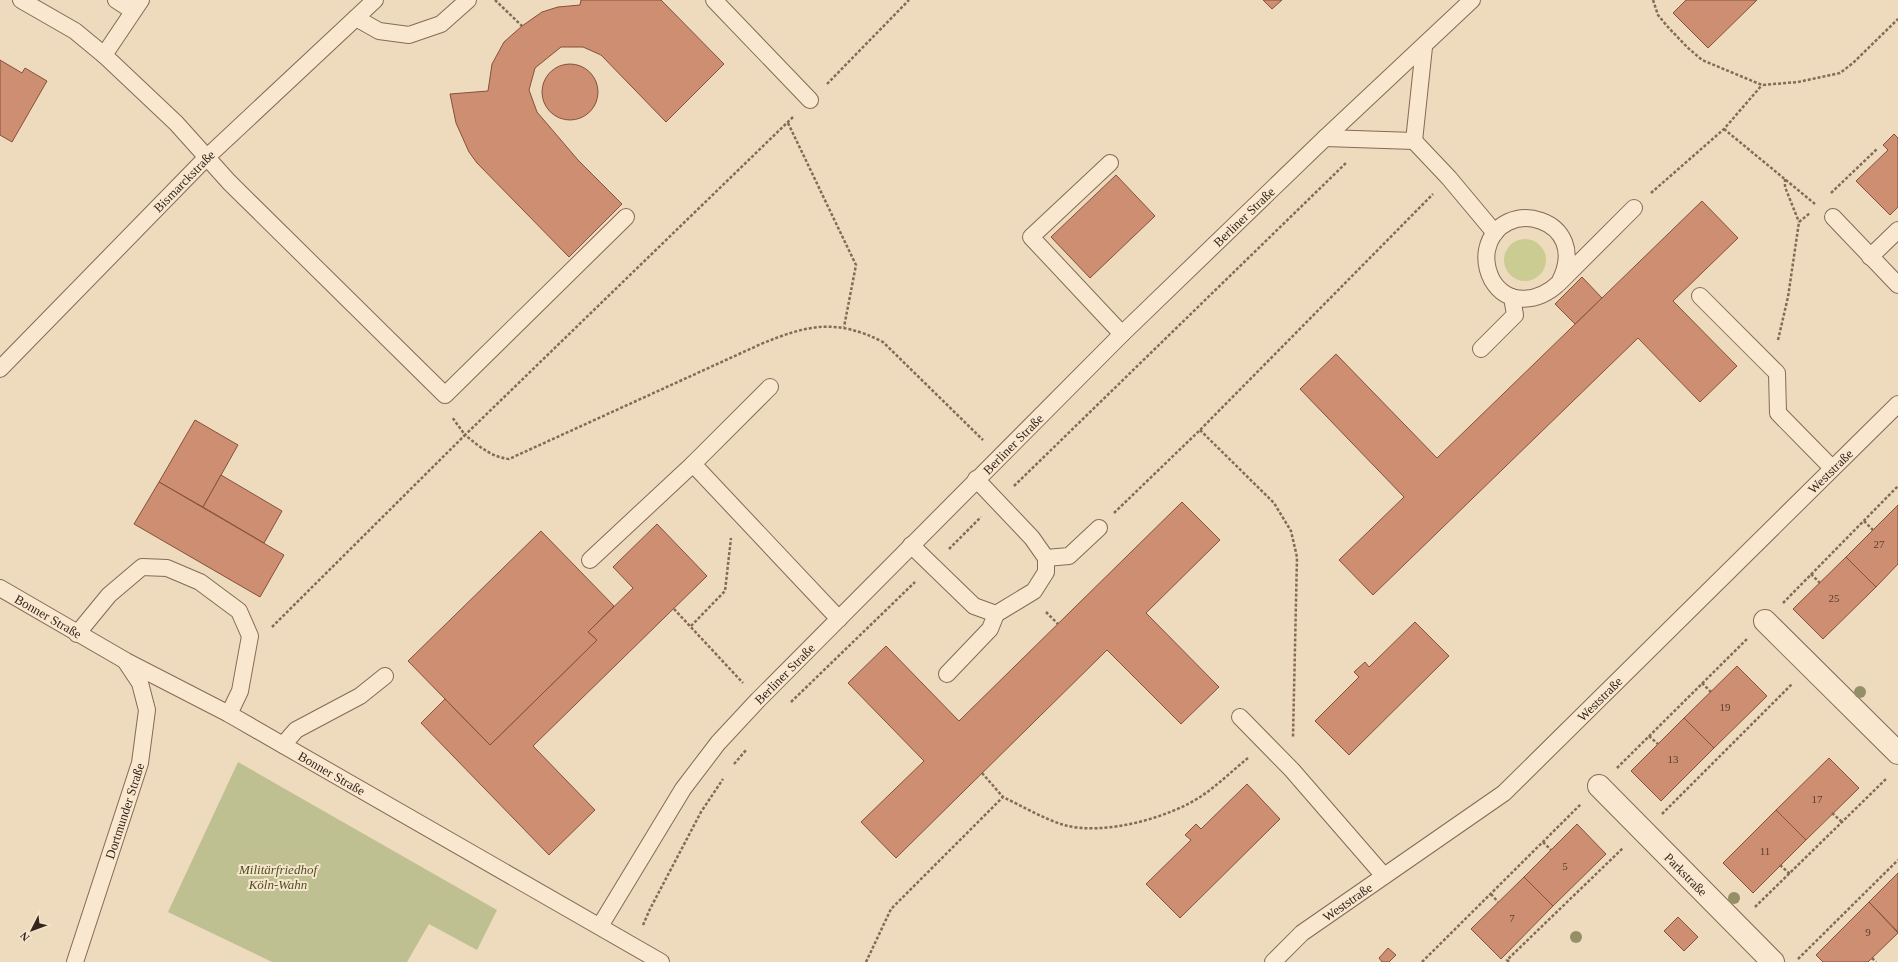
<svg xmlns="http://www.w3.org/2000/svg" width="1898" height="962" font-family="Georgia,serif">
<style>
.green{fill:#cbcc91}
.cemetery{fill:#bfc091}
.building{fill:#cd8e71;stroke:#85513b}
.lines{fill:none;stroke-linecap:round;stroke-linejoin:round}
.service-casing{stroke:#866a56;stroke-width:18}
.minor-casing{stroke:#866a56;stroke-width:24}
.path{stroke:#866a56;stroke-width:2.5;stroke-dasharray:3 2;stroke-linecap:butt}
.service{stroke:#f9e8cf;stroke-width:16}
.minor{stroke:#f9e8cf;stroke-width:22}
.tree{fill:#948f67}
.labels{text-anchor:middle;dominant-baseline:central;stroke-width:4;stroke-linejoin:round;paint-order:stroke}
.number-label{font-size:11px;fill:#5b3f30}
.street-label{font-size:13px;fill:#35251b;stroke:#f6e5cc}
.park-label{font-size:13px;font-style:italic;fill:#4b5221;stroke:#f6e5cc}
</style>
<rect width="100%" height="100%" fill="#eedabc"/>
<!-- green -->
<circle class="green" cx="1525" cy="260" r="21"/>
<!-- cemetery -->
<polygon class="cemetery" points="238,762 497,910 477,950 429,924 407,962 272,962 168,912"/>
<!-- building -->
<g class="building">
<polygon points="581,0 661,0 724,64 666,122 601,55 583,47 561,47 535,68 529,90 537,112 578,160 622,204 569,257 477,163 469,152 456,123 450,94 488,91 492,64 504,42 522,26 542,12 558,7 580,5"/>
<polygon points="1263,0 1282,0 1272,9"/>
<polygon points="1686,0 1757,0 1708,48 1673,13"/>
<polygon points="0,60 22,73 25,68 47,81 12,142 0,135"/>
<circle cx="570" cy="92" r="28"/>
<polygon points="1894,134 1898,138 1898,207 1890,215 1856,181 1888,150 1883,145"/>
<polygon points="1116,175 1155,216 1090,278 1051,237"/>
<polygon points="1702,201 1738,238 1673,301 1737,366 1700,402 1638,338 1373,595 1339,560 1404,497 1300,389 1336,354 1437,458"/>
<polygon points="1582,277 1602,298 1575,324 1555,304"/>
<polygon points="195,420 238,445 203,507 159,482"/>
<polygon points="221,475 282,511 264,543 203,507"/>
<polygon points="159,482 284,555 260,597 134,524"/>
<polygon points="1182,502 1220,540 1146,613 1219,687 1181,724 1107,650 896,858 861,822 924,761 848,683 886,646 959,721"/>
<polygon points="1898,505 1898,564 1876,587 1846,557"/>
<polygon points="657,524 707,576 533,746 595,810 549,855 421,723 445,699 490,745 597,640 588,632 633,588 613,567"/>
<polygon points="541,531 614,606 588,632 597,640 490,745 408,661"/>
<polygon points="1846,557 1876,587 1823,639 1793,609"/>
<polygon points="1415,622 1449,656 1349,755 1315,721 1359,677 1354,672 1365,662 1369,667"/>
<polygon points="1737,666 1767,696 1714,748 1684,718"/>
<polygon points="1684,718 1714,748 1661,801 1631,771"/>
<polygon points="1829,758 1859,788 1806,840 1776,810"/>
<polygon points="1247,784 1280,819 1180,918 1146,884 1191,840 1185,835 1196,824 1201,829"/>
<polygon points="1776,810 1806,840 1753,893 1723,863"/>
<polygon points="1577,824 1606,854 1553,906 1524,877"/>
<polygon points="1898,873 1898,932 1869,902"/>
<polygon points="1524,877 1553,906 1501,959 1471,929"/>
<polygon points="1869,902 1898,933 1868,962 1823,962 1816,955"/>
<polygon points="1678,917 1698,937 1684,951 1664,931"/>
<polygon points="1388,948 1396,955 1389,962 1382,962 1379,958"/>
</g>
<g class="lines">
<defs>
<g id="service">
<polyline points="21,0 75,31 104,55 176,123 229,182 445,395 626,217"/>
<polyline points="116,0 133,11"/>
<polyline points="714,0 810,100"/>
<polyline points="356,18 379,31 409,35 441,24 468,0"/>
<polyline points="104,55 141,0"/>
<polyline points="1325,138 1414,141 1449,178 1495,233"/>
<polyline points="1414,141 1424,47"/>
<polyline points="1110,163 1031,237 1122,334"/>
<polyline points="1833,217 1898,285"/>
<polyline points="1870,257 1898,230"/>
<path d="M 1559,283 C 1594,218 1499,193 1487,250 C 1485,261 1487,270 1492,280 C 1508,307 1539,302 1559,283 L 1634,208"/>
<polyline points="1700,296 1777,373 1778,413 1832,468"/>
<polyline points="1481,349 1515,315 1512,297"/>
<path id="s1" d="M 0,369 L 206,158 L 375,0"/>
<polyline points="693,464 770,387"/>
<polyline points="911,545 974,606 996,614 1034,591 1046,572 1046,558 1032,538 976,479"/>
<polyline points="1046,558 1069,556 1099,528"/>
<polyline points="590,560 693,464 839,619"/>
<path id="s2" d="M 0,588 L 126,661 L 229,714 L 661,962"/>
<polyline points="77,634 109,595 142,567 167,568 200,582 239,611 250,636 240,691 229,714"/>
<polyline points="947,674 990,629 996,614"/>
<polyline points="1240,717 1292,770 1384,876"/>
<polyline points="283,745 296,730 360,696 385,676"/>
<path id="s3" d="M 600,926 L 683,789 L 718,743 L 758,700 L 1122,334 L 1325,138 L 1472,0"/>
<path id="s4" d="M 75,962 L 140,763 L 147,710 L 140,683 L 126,662"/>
<path id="s5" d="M 1273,962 L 1302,933 L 1504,793 L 1898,404"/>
</g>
<g id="minor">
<polyline points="1765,621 1898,753"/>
<path id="s6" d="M 1599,786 L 1773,962"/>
</g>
</defs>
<!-- service casing -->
<use href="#service" class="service-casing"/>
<!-- minor casing -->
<use href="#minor" class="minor-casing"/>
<!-- path -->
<g class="path">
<polyline points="495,0 522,26"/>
<polyline points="1653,0 1658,15 1667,26 1687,47 1702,60 1762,85 1798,82 1840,73 1853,63 1898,19"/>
<polyline points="827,84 909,0"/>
<path d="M 793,117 L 465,435 C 479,446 491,457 509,459 L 761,344 C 807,325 836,318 883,342 L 983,440"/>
<polyline points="788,123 856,265 844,327"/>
<polyline points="1724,129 1815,204"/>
<polyline points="1785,179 1785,187 1799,222"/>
<polyline points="1651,193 1724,129 1762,85"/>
<polyline points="1831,193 1877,149"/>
<polyline points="1778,340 1788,297 1799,222 1810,213"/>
<polyline points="1200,430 1274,503 1291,531 1297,557 1293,737"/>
<polyline points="1014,486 1347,162"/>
<polyline points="1114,513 1200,430 1433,194"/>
<polyline points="1864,521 1873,530"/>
<polyline points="949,549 981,517"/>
<polyline points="1811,574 1820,583"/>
<polyline points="1783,603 1898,486"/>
<polyline points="674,609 743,683"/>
<polyline points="1046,612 1058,624"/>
<polyline points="691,626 725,591 731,538"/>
<polyline points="272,627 465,435 452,417"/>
<polyline points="1702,683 1711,692"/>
<polyline points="791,702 915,582"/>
<polyline points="1649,736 1658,744"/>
<polyline points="734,764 747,749"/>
<polyline points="1617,768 1747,639"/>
<polyline points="982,773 1003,797"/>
<polyline points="1832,813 1842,822"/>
<polyline points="1662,814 1792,684"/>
<polyline points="1543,842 1551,850"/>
<polyline points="1780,865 1790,874"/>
<polyline points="1491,894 1498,902"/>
<polyline points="1755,907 1887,778"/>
<polyline points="643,925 650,909 701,812 723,779"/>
<polyline points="1872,958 1876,962"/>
<polyline points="1798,959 1898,860"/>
<path d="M 866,962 L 891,909 L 1003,797 C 1022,806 1044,819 1064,825 C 1103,836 1170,818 1203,795 C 1219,784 1233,770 1248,758"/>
<polyline points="1422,962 1581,804"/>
<polyline points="1509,962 1507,960 1623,848"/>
</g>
<!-- service -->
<use href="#service" class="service"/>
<!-- minor -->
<use href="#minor" class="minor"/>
</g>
<!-- trees -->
<g class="tree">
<circle cx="1860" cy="692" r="6"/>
<circle cx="1734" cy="898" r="6"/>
<circle cx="1576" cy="937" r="6"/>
</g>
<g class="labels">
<!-- number labels -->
<g class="number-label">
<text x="1879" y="544">27</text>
<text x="1834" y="598">25</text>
<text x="1725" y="707">19</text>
<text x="1673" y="759">13</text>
<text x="1817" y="799">17</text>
<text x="1765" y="851">11</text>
<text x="1565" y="866">5</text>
<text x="1512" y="918">7</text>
<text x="1868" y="932">9</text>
</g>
<!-- street labels -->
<g class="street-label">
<text stroke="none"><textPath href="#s1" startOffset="263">Bismarckstraße</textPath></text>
<text stroke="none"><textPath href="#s3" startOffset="962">Berliner Straße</textPath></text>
<text stroke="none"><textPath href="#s3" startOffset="638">Berliner Straße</textPath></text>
<text stroke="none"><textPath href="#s5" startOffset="745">Weststraße</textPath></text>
<text stroke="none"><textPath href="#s2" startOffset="56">Bonner Straße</textPath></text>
<text stroke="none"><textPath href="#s3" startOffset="314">Berliner Straße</textPath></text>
<text stroke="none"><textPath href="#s5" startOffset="421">Weststraße</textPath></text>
<text stroke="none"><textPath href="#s2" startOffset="380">Bonner Straße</textPath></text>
<text stroke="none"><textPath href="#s4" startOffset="159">Dortmunder Straße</textPath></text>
<text stroke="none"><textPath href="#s6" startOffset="124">Parkstraße</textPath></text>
<text stroke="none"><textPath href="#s5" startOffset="96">Weststraße</textPath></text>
</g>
<!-- park labels -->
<g class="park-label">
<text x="278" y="869">Militärfriedhof<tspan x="278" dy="15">Köln-Wahn</tspan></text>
</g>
</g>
<!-- north arrow -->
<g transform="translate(32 930) rotate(228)" stroke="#f6e5cc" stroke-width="3" paint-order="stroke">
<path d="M0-3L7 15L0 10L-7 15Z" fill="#35251b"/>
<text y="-6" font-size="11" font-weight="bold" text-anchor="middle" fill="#35251b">N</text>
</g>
</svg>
